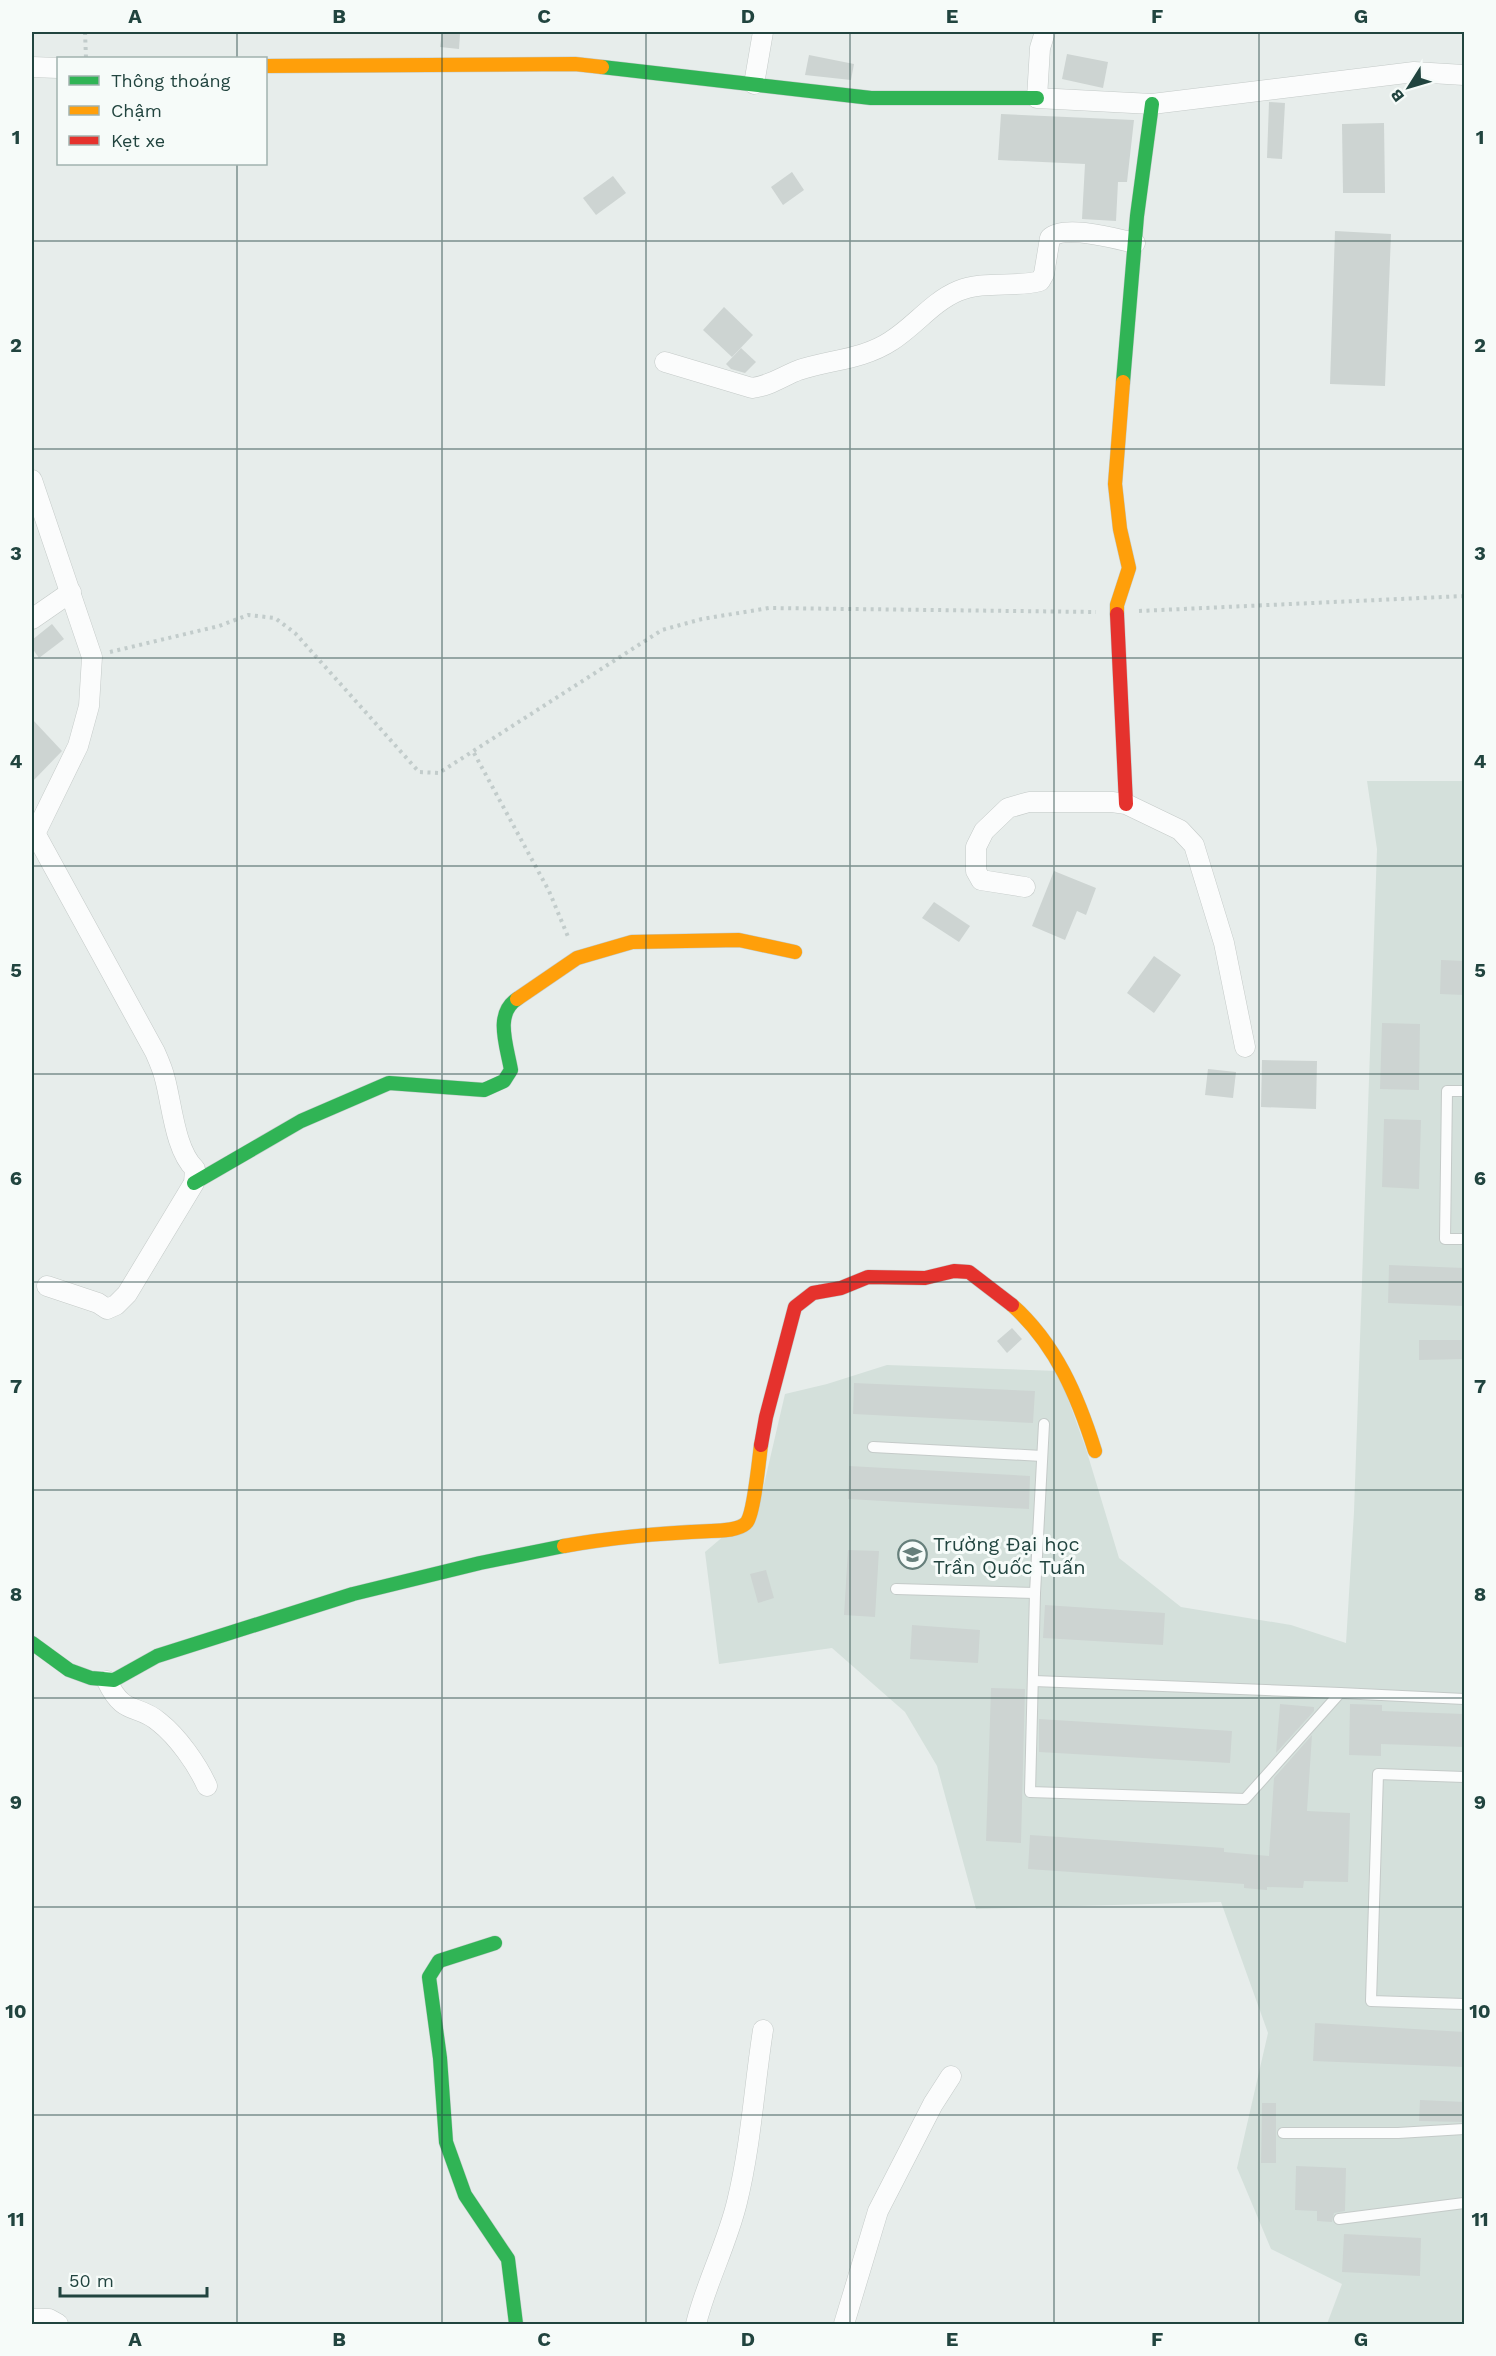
<svg xmlns="http://www.w3.org/2000/svg" width="1496" height="2356" font-family="'Work Sans',sans-serif">
<style>
.built{fill:#d4e0db}
.building{fill:#cdd4d2}
.lines{fill:none;stroke-linecap:round;stroke-linejoin:round}
.lane-casing{stroke:#c4cac8;stroke-width:12}
.street-casing{stroke:#c4cac8;stroke-width:21}
.fast-casing{stroke:#c2cbc9;stroke-width:15}
.slow-casing{stroke:#c2cbc9;stroke-width:15}
.jam-casing{stroke:#c2cbc9;stroke-width:15}
.path{stroke:#c2cccb;stroke-width:4;stroke-dasharray:3 4.5;stroke-linecap:butt}
.lane{stroke:#fbfcfc;stroke-width:10}
.street{stroke:#fbfcfc;stroke-width:20}
.fast{stroke:#30b455;stroke-width:14}
.slow{stroke:#ff9f0a;stroke-width:14}
.jam{stroke:#e5322d;stroke-width:14}
.grid{fill:none;stroke:#21443f;stroke-width:1.5;stroke-opacity:0.55}
.labels{text-anchor:middle;dominant-baseline:central;stroke-width:6;stroke-linejoin:round;paint-order:stroke}
.poi-label{font-size:20px;fill:#21443f;stroke:#f6fbf9;text-anchor:start}
.neatline{fill:none;stroke:#21443f;stroke-width:2}
.grid-label{font-size:20px;text-anchor:middle;font-weight:bold;fill:#21443f}
</style>
<rect width="100%" height="100%" fill="#e7edeb"/>
<!-- built -->
<polygon class="built" points="1367,781 1464,781 1464,2324 1327,2324 1342,2284 1271,2249 1237,2168 1268,2033 1221,1902 976,1909 937,1766 905,1712 832,1648 719,1664 705,1552 759,1506 785,1394 827,1384 887,1365 1058,1371 1086,1449 1119,1558 1181,1607 1291,1625 1346,1643 1354,1512 1377,849"/>
<!-- building -->
<g class="building">
<polygon points="442,32 460,34 459,49 440,47"/>
<polygon points="1067,54 1108,62 1103,88 1062,79"/>
<polygon points="809,55 854,64 851,80 805,75"/>
<polygon points="1269,102 1285,103 1282,159 1267,158"/>
<polygon points="1001,114 1134,120 1127,182 1118,182 1116,221 1082,219 1085,164 998,160"/>
<polygon points="1384,123 1385,193 1343,193 1342,124"/>
<polygon points="792,172 804,190 783,205 771,187"/>
<polygon points="613,176 626,193 596,215 583,198"/>
<polygon points="1335,231 1391,234 1385,386 1330,384"/>
<polygon points="724,307 753,335 732,357 703,330"/>
<polygon points="741,348 756,362 745,373 731,369 726,364"/>
<polygon points="52,624 64,639 39,658 32,648 32,640"/>
<polygon points="32,719 62,751 32,782"/>
<polygon points="1054,871 1096,888 1086,915 1077,911 1065,940 1032,926"/>
<polygon points="934,902 970,926 959,942 922,918"/>
<polygon points="1154,956 1181,975 1154,1013 1127,993"/>
<polygon points="1441,960 1464,961 1464,995 1440,994"/>
<polygon points="1382,1023 1420,1024 1419,1090 1380,1089"/>
<polygon points="1262,1060 1317,1061 1316,1109 1261,1107"/>
<polygon points="1208,1069 1236,1072 1233,1098 1205,1095"/>
<polygon points="1384,1119 1421,1120 1419,1189 1382,1187"/>
<polygon points="1389,1265 1464,1268 1464,1306 1388,1303"/>
<polygon points="1012,1328 1022,1339 1007,1353 997,1341"/>
<polygon points="1419,1340 1464,1340 1464,1359 1419,1360"/>
<polygon points="854,1383 1035,1391 1033,1423 853,1414"/>
<polygon points="849,1466 1030,1476 1029,1509 848,1499"/>
<polygon points="848,1550 879,1551 875,1617 844,1615"/>
<polygon points="766,1570 774,1598 758,1603 750,1574"/>
<polygon points="1045,1605 1165,1613 1163,1645 1043,1638"/>
<polygon points="912,1625 980,1630 978,1663 910,1659"/>
<polygon points="991,1688 1025,1689 1021,1843 986,1841"/>
<polygon points="1280,1704 1314,1707 1314,1711 1276,1753"/>
<polygon points="1350,1704 1382,1705 1382,1711 1464,1714 1464,1747 1381,1744 1381,1756 1349,1755"/>
<polygon points="1039,1719 1232,1731 1230,1763 1039,1752"/>
<polygon points="1312,1735 1307,1811 1350,1813 1348,1882 1304,1881 1303,1888 1267,1887 1267,1890 1244,1888 1244,1884 1028,1869 1030,1835 1224,1848 1224,1852 1269,1856 1274,1778"/>
<polygon points="1315,2023 1464,2032 1464,2067 1313,2061"/>
<polygon points="1420,2100 1464,2102 1464,2122 1419,2121"/>
<polygon points="1262,2103 1276,2103 1276,2163 1261,2163"/>
<polygon points="1296,2166 1346,2168 1345,2211 1334,2213 1332,2222 1317,2221 1317,2211 1295,2210"/>
<polygon points="1344,2234 1421,2238 1420,2276 1342,2272"/>
</g>
<g class="lines">
<defs>
<g id="lane">
<polyline points="1464,1091 1447,1091 1445,1239 1464,1239"/>
<polyline points="1044,1424 1035,1593 1030,1792 1245,1799 1340,1693 1464,1699"/>
<polyline points="873,1447 1042,1456"/>
<polyline points="896,1589 1035,1593"/>
<polyline points="1034,1681 1340,1693"/>
<polyline points="1464,1777 1378,1774 1371,2001 1464,2004"/>
<polyline points="1283,2133 1398,2133 1464,2129"/>
<polyline points="1339,2219 1464,2203"/>
</g>
<g id="street">
<polyline points="1045,32 1040,48 1037,98 1152,104 1414,72 1464,75"/>
<polyline points="32,67 58,68"/>
<polyline points="754,84 763,32"/>
<path d="M 665,362 L 752,388 C 770,386 783,376 799,370 C 830,360 864,359 891,341 C 915,326 932,302 958,291 C 985,280 1015,288 1040,281 L 1044,274 L 1050,238 C 1064,224 1117,239 1135,243"/>
<polyline points="32,480 92,657 89,706 78,746 32,840"/>
<polyline points="32,619 71,592"/>
<path d="M 35,833 L 155,1052 C 159,1061 163,1070 165,1079 C 172,1105 175,1150 195,1169 L 194,1183 L 127,1294 L 116,1305 L 107,1309 L 98,1303 L 47,1286"/>
<polyline points="1025,887 981,880 976,871 976,847 984,831 1008,808 1029,802 1112,802 1126,804 1180,830 1194,845 1224,943 1245,1047"/>
<path d="M 107,1681 C 124,1717 137,1703 159,1722 C 178,1737 197,1764 207,1786"/>
<polyline points="32,2319 49,2319 58,2324"/>
<path d="M 696,2324 C 706,2283 727,2244 737,2202 C 751,2145 754,2088 763,2030"/>
<polyline points="844,2324 878,2211 933,2104 951,2076"/>
</g>
<g id="fast">
<polyline points="602,67 871,98 1037,98"/>
<polyline points="1123,382 1137,216 1152,104"/>
<path d="M 194,1183 L 301,1121 L 389,1083 L 484,1090 L 504,1081 L 511,1070 C 507,1046 494,1014 517,999"/>
<polyline points="32,1643 69,1670 91,1678 114,1680 157,1656 353,1594 480,1563 564,1546"/>
<polyline points="495,1943 439,1961 429,1977 440,2058 446,2142 465,2195 508,2259 516,2324"/>
</g>
<g id="slow">
<polyline points="266,66 575,64 602,67"/>
<polyline points="1117,614 1117,605 1129,568 1120,529 1115,484 1123,382"/>
<polyline points="517,999 577,958 632,942 739,940 795,952"/>
<path d="M 1012,1305 C 1056,1344 1078,1397 1095,1451"/>
<path d="M 564,1546 C 614,1537 661,1533 711,1531 C 720,1531 741,1530 747,1522 C 754,1512 759,1460 761,1445"/>
</g>
<g id="jam">
<polyline points="1117,614 1126,804"/>
<polyline points="761,1445 766,1417 795,1307 813,1293 841,1288 868,1277 925,1278 954,1271 969,1272 1012,1305"/>
</g>
</defs>
<!-- lane casing -->
<use href="#lane" class="lane-casing"/>
<!-- street casing -->
<use href="#street" class="street-casing"/>
<!-- fast casing -->
<use href="#fast" class="fast-casing"/>
<!-- slow casing -->
<use href="#slow" class="slow-casing"/>
<!-- jam casing -->
<use href="#jam" class="jam-casing"/>
<!-- path -->
<g class="path">
<polyline points="85,32 86,58"/>
<polyline points="1139,611 1464,596"/>
<polyline points="110,652 219,626 248,615 275,618 295,633 419,772 439,773 662,630 702,619 769,608 1096,612"/>
<polyline points="474,753 549,891 569,939"/>
</g>
<!-- lane -->
<use href="#lane" class="lane"/>
<!-- street -->
<use href="#street" class="street"/>
<!-- fast -->
<use href="#fast" class="fast"/>
<!-- slow -->
<use href="#slow" class="slow"/>
<!-- jam -->
<use href="#jam" class="jam"/>
</g>
<!-- grid -->
<path class="grid" d="M 237,32 L 237,58M 442,32 L 442,2324M 646,32 L 646,2324M 850,32 L 850,2324M 1054,32 L 1054,2324M 1259,32 L 1259,2324M 237,164 L 237,2324M 32,241 L 1464,241M 32,449 L 1464,449M 32,658 L 1464,658M 32,866 L 1464,866M 32,1074 L 1464,1074M 32,1282 L 1464,1282M 32,1490 L 1464,1490M 32,1698 L 1464,1698M 32,1907 L 1464,1907M 32,2115 L 1464,2115"/>
<!-- icons -->
<defs>
<symbol id="university-ring" viewBox="-11 -11 22 22"><circle r="9.5" fill="#f6fbf9" stroke="#667f7b" stroke-width="1.5"/><path d="M0-5L7-2L0 1L-7-2ZM-4 1L0 2.5L4 1V4Q0 6-4 4Z" fill="#667f7b"/></symbol>
</defs>
<g fill-rule="evenodd">
<use href="#university-ring" x="896" y="1538" width="33" height="33"/>
</g>
<g class="labels">
<!-- poi labels -->
<g class="poi-label">
<text x="933" y="1544">Trường Đại học<tspan x="933" dy="23">Trần Quốc Tuấn</tspan></text>
</g>
</g>
<!-- border -->
<rect width="1496" height="2356" fill="none" stroke="#f6fbf9" stroke-width="66"/>
<!-- legend -->
<rect x="57" y="57" width="210" height="108" fill="#f6fbf9" stroke="#a1b2af" stroke-width="1.5"/>
<rect x="69" y="76" width="30" height="9" fill="#30b455" stroke="#a1b2af" stroke-width="1.5"/>
<text x="111" y="87" font-size="18" fill="#21443f">Thông thoáng</text>
<rect x="69" y="106" width="30" height="9" fill="#ff9f0a" stroke="#a1b2af" stroke-width="1.5"/>
<text x="111" y="117" font-size="18" fill="#21443f">Chậm</text>
<rect x="69" y="136" width="30" height="9" fill="#e5322d" stroke="#a1b2af" stroke-width="1.5"/>
<text x="111" y="147" font-size="18" fill="#21443f">Kẹt xe</text>
<!-- north arrow -->
<g transform="translate(1409 87) rotate(233)" stroke="#f6fbf9" stroke-width="4.5" paint-order="stroke">
<path d="M0-4.5L10 22L0 15L-10 22Z" fill="#21443f"/>
<text y="-9" font-size="16" font-weight="bold" text-anchor="middle" fill="#21443f">B</text>
</g>
<!-- scale -->
<path d="M60 2287v9h147v-9" fill="none" stroke="#21443f" stroke-width="3"/>
<text x="69" y="2287" font-size="18" fill="#21443f" stroke="#f6fbf9" stroke-width="4.5" paint-order="stroke">50 m</text>
<rect x="33" y="33" width="1430" height="2290" class="neatline"/>
<g class="grid-label">
<text x="135" y="23">A</text>
<text x="339" y="23">B</text>
<text x="544" y="23">C</text>
<text x="748" y="23">D</text>
<text x="952" y="23">E</text>
<text x="1157" y="23">F</text>
<text x="1361" y="23">G</text>
<text x="16" y="144">1</text>
<text x="1480" y="144">1</text>
<text x="16" y="352">2</text>
<text x="1480" y="352">2</text>
<text x="16" y="560">3</text>
<text x="1480" y="560">3</text>
<text x="16" y="768">4</text>
<text x="1480" y="768">4</text>
<text x="16" y="977">5</text>
<text x="1480" y="977">5</text>
<text x="16" y="1185">6</text>
<text x="1480" y="1185">6</text>
<text x="16" y="1393">7</text>
<text x="1480" y="1393">7</text>
<text x="16" y="1601">8</text>
<text x="1480" y="1601">8</text>
<text x="16" y="1809">9</text>
<text x="1480" y="1809">9</text>
<text x="16" y="2018">10</text>
<text x="1480" y="2018">10</text>
<text x="16" y="2226">11</text>
<text x="1480" y="2226">11</text>
<text x="135" y="2346">A</text>
<text x="339" y="2346">B</text>
<text x="544" y="2346">C</text>
<text x="748" y="2346">D</text>
<text x="952" y="2346">E</text>
<text x="1157" y="2346">F</text>
<text x="1361" y="2346">G</text>
</g>
</svg>
